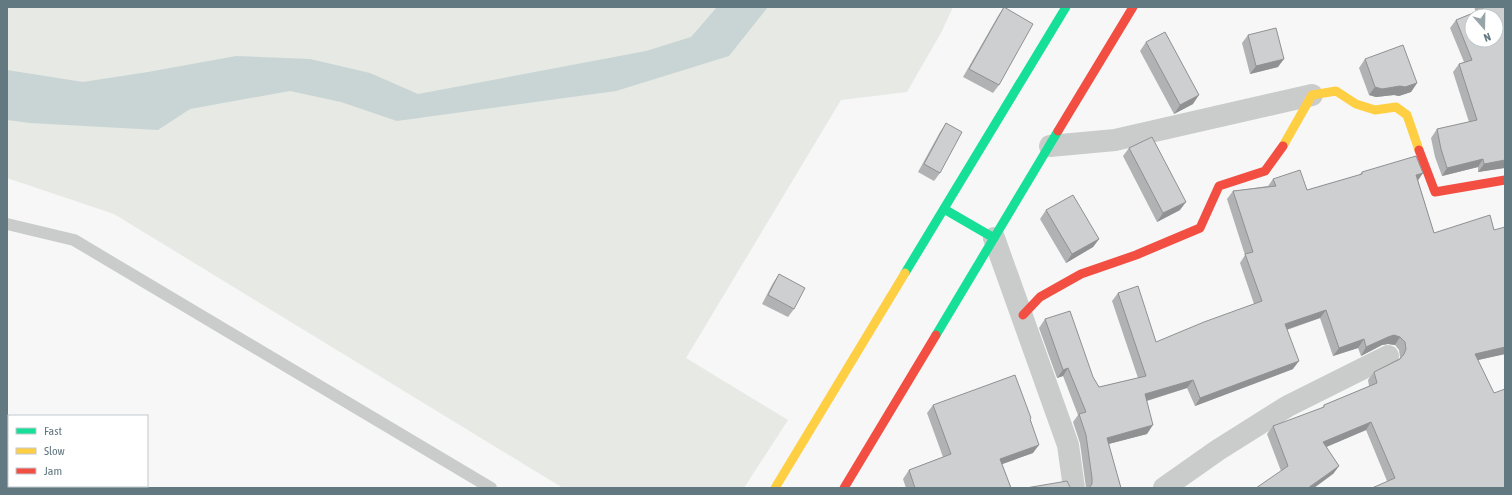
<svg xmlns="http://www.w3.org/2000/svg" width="1512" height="495" font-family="'Asap Condensed',sans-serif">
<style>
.green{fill:#e6e9e4}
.water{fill:#c9d5d5}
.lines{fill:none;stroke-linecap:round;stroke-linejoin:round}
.lane{stroke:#cacccc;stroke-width:12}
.street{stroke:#cacccc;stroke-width:22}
.fast{stroke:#16e098;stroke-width:9}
.slow{stroke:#ffcf43;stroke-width:9}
.jam{stroke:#f24e42;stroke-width:9}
.wall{fill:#b0b2b3}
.shaded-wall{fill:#909192}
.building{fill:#cdcfd0;stroke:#909192;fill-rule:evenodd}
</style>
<rect width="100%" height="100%" fill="#f7f7f7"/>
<!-- green -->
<polygon class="green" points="7,7 953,7 942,31 907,92 841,100 686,358 788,420 744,488 563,488 114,214 7,178"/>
<!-- water -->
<polygon class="water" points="717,7 768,7 729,56 616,91 397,121 341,102 290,91 190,109 158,130 30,123 7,120 7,70 83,82 148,72 236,56 310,59 370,73 418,94 646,51 691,37"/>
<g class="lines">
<!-- lane -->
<polyline class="lane" points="7,224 74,240 491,488"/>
<!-- street -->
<g class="street">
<polyline points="1050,146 1115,140 1312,95"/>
<polyline points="994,238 1068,445 1074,488"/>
<polyline points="1164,488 1218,450 1288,406 1388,356"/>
</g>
<!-- fast -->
<g class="fast">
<polyline points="944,209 994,238"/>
<polyline points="905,273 1066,7"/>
<polyline points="936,335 1058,131"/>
</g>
<!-- slow -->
<g class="slow">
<polyline points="1283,146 1312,95 1336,91 1356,104 1375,110 1396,107 1407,115 1419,150"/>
<polyline points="775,488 905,273"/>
</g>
<!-- jam -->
<g class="jam">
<polyline points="1058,131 1133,7"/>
<polyline points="1419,150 1435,192 1505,180"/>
<polyline points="1023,315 1040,297 1081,274 1136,255 1200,228 1219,186 1265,171 1283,146"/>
<polyline points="844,488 936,335"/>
</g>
</g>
<!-- wall -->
<g class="wall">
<polygon points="1004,7 999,85 993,93 963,77 998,16"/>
<polygon points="1474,7 1505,7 1503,168 1478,172 1478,167 1442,176 1435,157 1431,138 1437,129 1469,122 1453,72 1459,64 1464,62 1450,28 1456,20 1476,12"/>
<polygon points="1248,35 1278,67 1250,74 1242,43"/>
<polygon points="1146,42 1193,104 1174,114 1140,51"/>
<polygon points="1365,59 1417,83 1411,92 1399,96 1394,95 1376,97 1369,95 1359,68"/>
<polygon points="946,123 940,173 934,181 918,172 940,132"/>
<polygon points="1129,148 1180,210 1157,222 1123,156"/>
<polygon points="1362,172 1418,180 1434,233 1505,354 1478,360 1505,488 1387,481 1366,430 1326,447 1339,466 1333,474 1281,471 1267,434 1273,426 1322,408 1324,405 1369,386 1368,380 1374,372 1400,358 1400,357 1399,350 1395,345 1388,344 1382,345 1361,356 1358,348 1333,356 1320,318 1287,330 1293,369 1195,406 1187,388 1147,401 1147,434 1108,444 1121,488 1086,488 1080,443 1073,422 1078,415 1063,376 1057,378 1039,328 1045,319 1093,377 1099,387 1138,378 1112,301 1118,293 1156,342 1254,304 1240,263 1245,255 1227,199 1233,191 1268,186 1273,179 1307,190 1359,175"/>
<polygon points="1046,210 1099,239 1093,247 1066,263 1040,219"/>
<polygon points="779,274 794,309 788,317 762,304 773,283"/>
<polygon points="933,405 1030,420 1033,453 1002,464 1011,488 906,488 903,479 909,470 943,457 927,413"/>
</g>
<!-- shaded-wall -->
<g class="shaded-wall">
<polygon points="1284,59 1278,67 1250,74 1256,66"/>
<polygon points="1417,83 1411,92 1399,96 1394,95 1376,97 1369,95 1375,87 1400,86"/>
<polygon points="1199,95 1193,104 1174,114 1180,105"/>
<polygon points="1483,159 1478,167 1442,176 1447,168"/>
<polygon points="1505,160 1505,168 1478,172 1484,164"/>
<polygon points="1423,173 1417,182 1416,175"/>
<polygon points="1186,202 1180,210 1157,222 1163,213"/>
<polygon points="1099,239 1093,247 1066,263 1072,254"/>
<polygon points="1326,310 1320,318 1279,332 1285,324"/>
<polygon points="1394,335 1400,337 1395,345 1388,344 1382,345 1361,356 1366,347 1388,337"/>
<polygon points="1364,339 1358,348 1333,356 1339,348"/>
<polygon points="1505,347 1505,354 1469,362 1475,354"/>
<polygon points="1299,361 1293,369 1195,406 1200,398"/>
<polygon points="1068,368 1063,376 1057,378 1063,370"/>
<polygon points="1193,380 1187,388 1139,403 1145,394"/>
<polygon points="1371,422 1366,430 1317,451 1323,442"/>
<polygon points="1153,425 1147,434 1101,446 1107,438"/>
<polygon points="1039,445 1033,453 994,467 1000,459"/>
<polygon points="1339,466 1333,474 1314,488 1308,488"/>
</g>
<!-- building -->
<g class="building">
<polygon points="1004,7 1033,24 999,85 969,69"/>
<path d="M 1483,7 L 1505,7 L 1505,160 L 1484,164 L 1483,159 L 1447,168 L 1441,149 L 1437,129 L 1477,120 L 1459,64 L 1472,60 L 1456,20 L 1483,9 ZM 1472,16 L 1496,16 L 1496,40 L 1472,40 Z"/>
<polygon points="1276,28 1284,59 1256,66 1248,35"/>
<polygon points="1165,32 1199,95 1180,105 1146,42"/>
<polygon points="1403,45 1417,83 1405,87 1400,86 1382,89 1375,87 1365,59"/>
<polygon points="946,123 962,132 940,173 924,164"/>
<polygon points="1152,137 1186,202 1163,213 1129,148"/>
<polygon points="1416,156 1423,173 1416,175 1434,233 1490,215 1494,230 1505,227 1505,347 1475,354 1494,393 1505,389 1505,488 1372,488 1395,478 1371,422 1323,442 1339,466 1308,488 1256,488 1288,466 1273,426 1324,407 1324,405 1377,383 1374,372 1400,359 1404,354 1406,349 1405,342 1400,337 1394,335 1388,337 1366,347 1364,339 1339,348 1326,310 1285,324 1299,361 1200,398 1193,380 1145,394 1153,425 1107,438 1121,488 1089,488 1092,484 1092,478 1086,435 1079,414 1086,412 1068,368 1063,370 1045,319 1070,311 1093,377 1099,387 1146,376 1118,293 1138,286 1156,342 1204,322 1262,301 1245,254 1253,252 1233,191 1276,186 1273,179 1300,170 1307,190 1362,174 1362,172"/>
<polygon points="1073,195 1099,239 1072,254 1046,210"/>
<polygon points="779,274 805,288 794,309 768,295"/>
<polygon points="1015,375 1031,418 1030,419 1039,445 1000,459 1011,488 915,488 909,470 951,454 933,405"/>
<polygon points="1067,481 1070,487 1071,488 1026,488"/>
<polygon points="55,486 116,486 119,488 54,488"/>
</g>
<!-- border -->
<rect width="1512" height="495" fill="none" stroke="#637981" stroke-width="16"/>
<!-- legend -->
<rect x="8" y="415" width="140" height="72" fill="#ffffff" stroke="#c1c9cd"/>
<rect x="16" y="428" width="20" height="6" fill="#16e098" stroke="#c1c9cd"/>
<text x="44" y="435" font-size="12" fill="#637981">Fast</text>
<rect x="16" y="448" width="20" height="6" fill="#ffcf43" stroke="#c1c9cd"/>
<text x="44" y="455" font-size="12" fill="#637981">Slow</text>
<rect x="16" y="468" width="20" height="6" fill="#f24e42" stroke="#c1c9cd"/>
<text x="44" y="475" font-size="12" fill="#637981">Jam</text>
<!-- north arrow -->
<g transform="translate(1484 28) rotate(160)"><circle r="19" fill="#ffffff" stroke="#c1c9cd"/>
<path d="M0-3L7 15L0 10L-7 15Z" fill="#97a5aa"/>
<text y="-6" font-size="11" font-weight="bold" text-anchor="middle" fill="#637981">N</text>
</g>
</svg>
